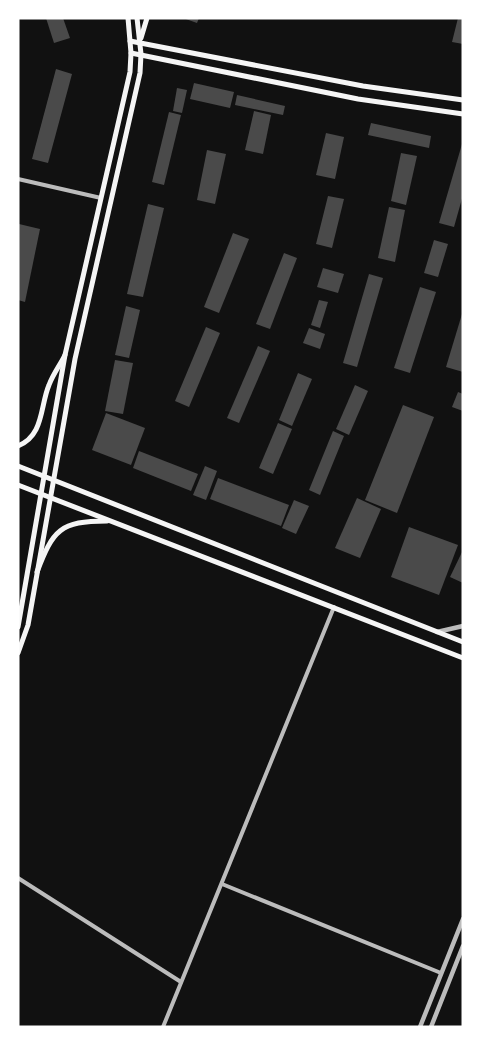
<svg xmlns="http://www.w3.org/2000/svg" width="481" height="1045" font-family="'Space Grotesk',sans-serif">
<style>
.building{fill:#4a4a4a}
.lines{fill:none;stroke-linecap:round;stroke-linejoin:round}
.minor{stroke:#bcbcbc;stroke-width:4}
.tertiary{stroke:#bcbcbc;stroke-width:4.5}
.secondary{stroke:#f5f5f5;stroke-width:5}
.primary{stroke:#f5f5f5;stroke-width:5}
</style>
<rect width="100%" height="100%" fill="#111"/>
<!-- building -->
<g class="building">
<polygon points="46,18 63,18 70,38 54,43"/>
<polygon points="183,18 199,18 197,23"/>
<polygon points="458,18 463,18 463,44 452,42"/>
<polygon points="56,69 72,74 48,163 32,159"/>
<polygon points="194,83 234,92 230,108 190,99"/>
<polygon points="177,88 187,90 182,113 173,111"/>
<polygon points="237,95 285,106 283,115 235,105"/>
<polygon points="254,111 271,115 263,154 245,150"/>
<polygon points="169,112 181,115 164,185 152,182"/>
<polygon points="371,123 431,136 429,148 368,135"/>
<polygon points="326,133 344,137 335,179 316,175"/>
<polygon points="462,144 463,195 454,227 439,223"/>
<polygon points="207,150 226,154 215,204 197,200"/>
<polygon points="401,153 417,156 406,205 391,201"/>
<polygon points="328,196 344,199 332,248 316,244"/>
<polygon points="148,204 164,208 143,297 127,294"/>
<polygon points="389,207 405,210 395,262 378,258"/>
<polygon points="19,224 40,229 25,302 18,300"/>
<polygon points="233,233 249,239 219,313 204,307"/>
<polygon points="434,240 448,244 438,277 424,273"/>
<polygon points="284,253 297,258 270,329 256,324"/>
<polygon points="323,268 344,274 338,293 317,287"/>
<polygon points="369,274 383,278 357,367 343,363"/>
<polygon points="420,287 436,292 410,373 394,368"/>
<polygon points="319,300 328,302 320,328 311,325"/>
<polygon points="126,306 140,310 129,358 115,355"/>
<polygon points="462,314 463,314 463,372 446,367"/>
<polygon points="206,327 220,333 189,407 175,401"/>
<polygon points="309,328 325,334 320,349 303,343"/>
<polygon points="258,346 270,351 239,423 227,418"/>
<polygon points="115,360 133,363 123,414 105,411"/>
<polygon points="298,373 312,379 292,426 279,420"/>
<polygon points="355,385 368,391 349,435 336,429"/>
<polygon points="458,392 463,394 463,411 452,407"/>
<polygon points="403,405 434,417 397,513 365,500"/>
<polygon points="106,413 145,428 131,465 92,450"/>
<polygon points="278,423 292,429 273,474 259,468"/>
<polygon points="333,431 344,436 320,495 309,490"/>
<polygon points="139,451 198,474 191,491 133,468"/>
<polygon points="205,466 217,471 206,500 193,495"/>
<polygon points="218,478 289,505 281,526 210,499"/>
<polygon points="357,498 381,509 360,558 335,548"/>
<polygon points="294,500 309,506 296,534 282,528"/>
<polygon points="409,527 458,545 439,595 391,577"/>
<polygon points="463,550 463,583 450,577"/>
</g>
<g class="lines">
<!-- minor -->
<g class="minor">
<polyline points="18,179 101,198"/>
<polyline points="18,878 181,982"/>
<polyline points="222,884 441,973"/>
<polyline points="163,1027 334,607"/>
</g>
<!-- tertiary -->
<g class="tertiary">
<polyline points="437,632 463,626"/>
<polyline points="420,1027 463,919"/>
<polyline points="431,1027 463,946"/>
</g>
<!-- secondary -->
<g class="secondary">
<polyline points="141,38 147,18"/>
<polyline points="130,41 363,86 463,100"/>
<polyline points="131,53 358,99 463,114"/>
<polyline points="18,627 65,355 130,72 131,53 128,18"/>
<polyline points="18,653 28,625 75,359 140,73 141,54 137,18"/>
</g>
<!-- primary -->
<g class="primary">
<path d="M 18,446 C 44,436 40,406 49,385 C 53,374 60,365 65,355"/>
<polyline points="18,466 463,642"/>
<polyline points="18,485 463,658"/>
<path d="M 37,572 C 53,530 60,521 107,521"/>
</g>
</g>
<!-- border -->
<rect width="481" height="1045" fill="none" stroke="#ffffff" stroke-width="39"/>
</svg>
